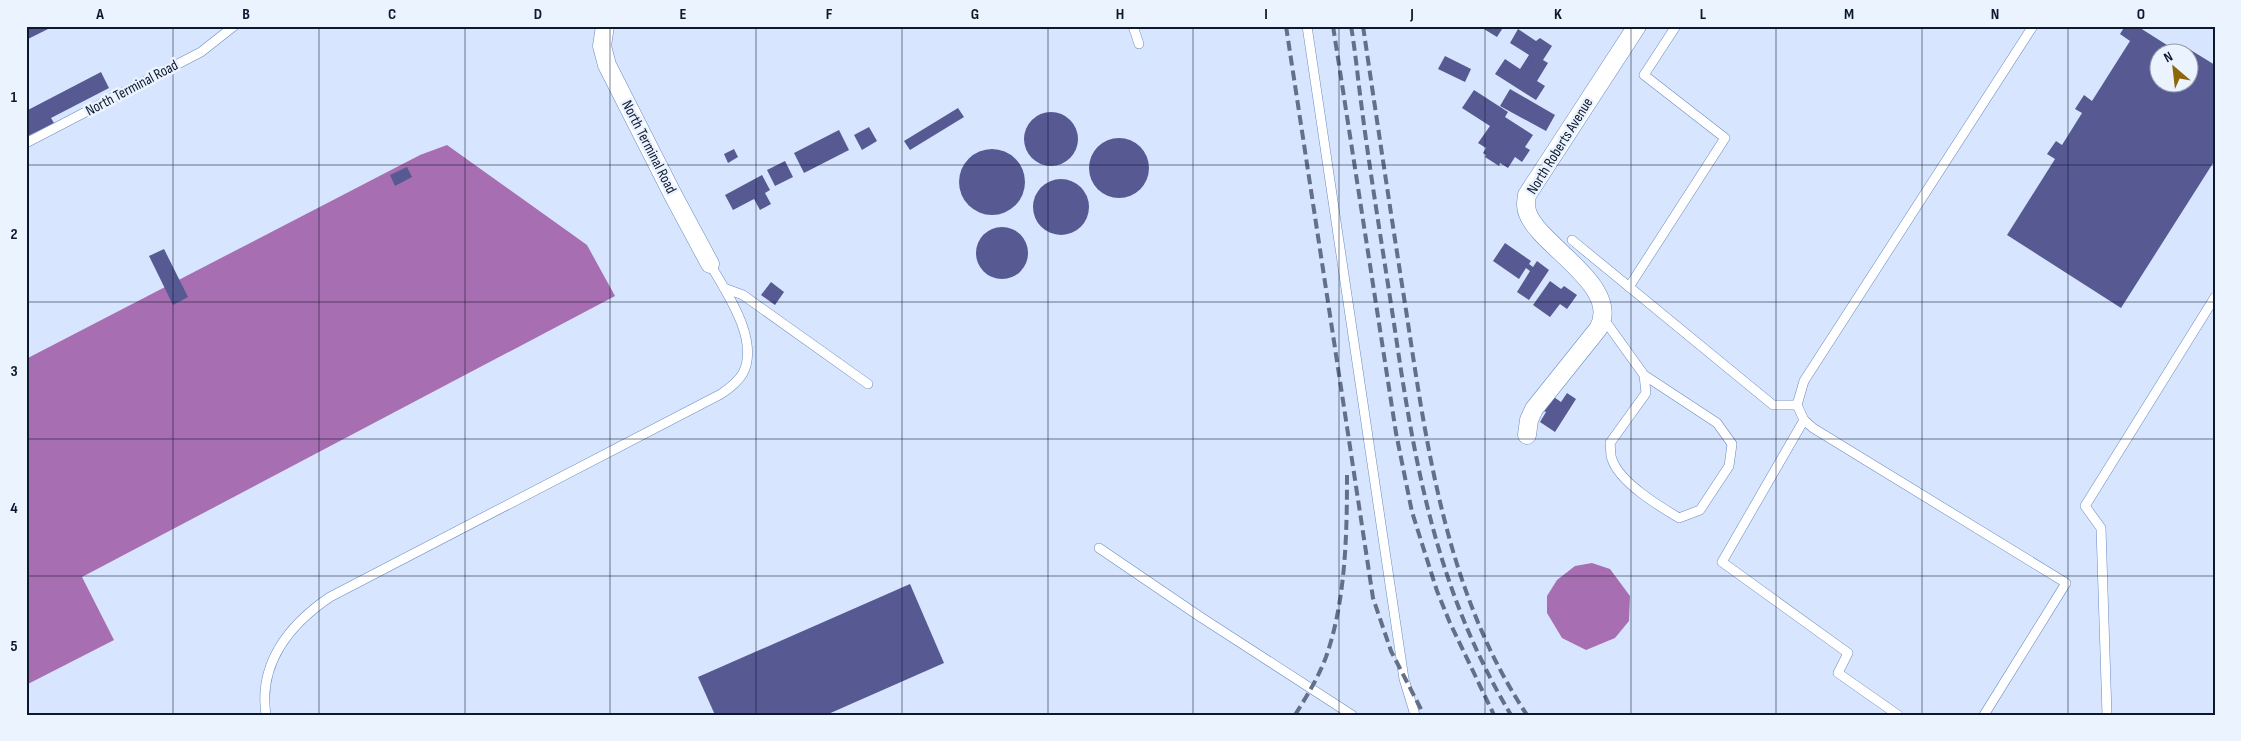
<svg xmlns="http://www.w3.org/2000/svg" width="2241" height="741" font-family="'Sofia Sans Condensed',sans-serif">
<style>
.water{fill:#a76eb2}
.building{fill:#575992}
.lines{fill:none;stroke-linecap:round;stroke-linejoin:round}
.service-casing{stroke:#6a8ac1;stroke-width:10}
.minor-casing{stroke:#6a8ac1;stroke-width:19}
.service{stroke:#fff;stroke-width:9}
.minor{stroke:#fff;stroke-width:18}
.rail{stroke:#637087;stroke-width:4;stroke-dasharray:10 5;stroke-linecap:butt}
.grid{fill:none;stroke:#0c182e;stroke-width:1;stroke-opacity:0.55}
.labels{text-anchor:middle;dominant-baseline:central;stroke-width:5;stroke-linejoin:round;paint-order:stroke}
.street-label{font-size:15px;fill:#0c182e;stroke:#ebf3ff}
.neatline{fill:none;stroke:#0c182e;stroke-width:2}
.grid-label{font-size:16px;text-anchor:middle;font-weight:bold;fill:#0c182e}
</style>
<rect width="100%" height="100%" fill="#d7e6fe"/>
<!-- water -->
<g class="water">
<polygon points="447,145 587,245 615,296 82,577 114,640 26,685 26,359 420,155"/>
<polygon points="1592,563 1610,569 1630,596 1629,621 1615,638 1586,650 1562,638 1547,613 1547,596 1557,580 1575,566"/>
</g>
<!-- building -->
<g class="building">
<polygon points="26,26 54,26 26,40"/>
<polygon points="1479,26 1504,26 1497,37"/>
<polygon points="2125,26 2137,26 2178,52 2158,52 2158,82 2188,82 2187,52 2189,49 2215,65 2215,160 2121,308 2007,235 2055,159 2047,154 2056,141 2062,145 2082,113 2075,109 2084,95 2092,101 2130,41 2120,34"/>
<polygon points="1518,29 1536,41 1540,38 1552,46 1543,60 1548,63 1537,81 1545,86 1536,100 1495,74 1505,59 1520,69 1529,55 1510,43"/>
<polygon points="1445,56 1471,69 1465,82 1438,69"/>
<polygon points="101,72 109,88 51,118 54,123 26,137 26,111"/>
<polygon points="1510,89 1555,115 1546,131 1500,106"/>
<polygon points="1474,90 1508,112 1505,117 1533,135 1525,147 1530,150 1522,162 1515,157 1508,168 1500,163 1499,166 1485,157 1486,155 1483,153 1486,148 1478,143 1490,126 1462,108"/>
<polygon points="958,108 964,117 910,150 904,141"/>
<circle cx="1051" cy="139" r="27"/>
<polygon points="869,127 877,141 862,150 854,135"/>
<polygon points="839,130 849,150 804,173 794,153"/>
<circle cx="1119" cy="168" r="30"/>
<circle cx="992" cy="182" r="33"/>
<polygon points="734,149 738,157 728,163 724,154"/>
<polygon points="785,161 793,177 775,186 767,170"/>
<polygon points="407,167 412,177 395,186 390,175"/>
<polygon points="762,175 770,190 765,193 771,204 760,210 754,199 733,210 725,195"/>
<circle cx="1061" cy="207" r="28"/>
<circle cx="1002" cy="253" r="26"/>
<polygon points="1505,243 1531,261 1529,264 1533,267 1537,261 1549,270 1529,300 1517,292 1530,271 1526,268 1519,279 1493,261"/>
<polygon points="164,249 188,297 173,305 149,256"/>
<polygon points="1550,281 1561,289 1564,286 1577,295 1567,309 1560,304 1550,317 1533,305"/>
<polygon points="771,282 784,292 775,305 761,295"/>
<polygon points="1567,393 1576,399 1555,432 1540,422 1546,412 1542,410 1551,395 1561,402"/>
<polygon points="910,584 944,663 826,715 715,715 698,677"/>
</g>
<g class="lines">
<defs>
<g id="service">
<polyline points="1133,26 1139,44"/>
<polyline points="1307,26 1404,679 1415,715"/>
<polyline points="26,143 201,52 234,26"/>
<polyline points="1572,240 1773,405 1797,405 1804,420 1813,428 2066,583 1984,715"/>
<polyline points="1629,287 1725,138 1644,75 1676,26"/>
<polyline points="724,288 743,295 868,384"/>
<path d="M 1603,318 L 1644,375 L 1646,393 L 1610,443 C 1611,448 1610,455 1612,459 C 1619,482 1659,506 1679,518 L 1700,510 L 1729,466 L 1732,444 L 1717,423 L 1644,375"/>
<polyline points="1797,405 1804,381 2033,26"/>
<polyline points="1804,420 1722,562 1848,653 1838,673 1898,715"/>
<polyline points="1099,548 1199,616 1352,715"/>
<path d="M 266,715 C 258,663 290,624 330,597 L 721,394 C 730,388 738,382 743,373 C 760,340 726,292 710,264"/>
<polyline points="2107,715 2101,528 2085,506 2215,297"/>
</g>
<g id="minor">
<polyline points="605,26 602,46 607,65 673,195 710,264"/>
<path d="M 1527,435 L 1529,420 L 1534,409 L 1598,329 C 1623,287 1541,247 1528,214 C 1525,207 1526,202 1527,195 L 1637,26"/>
</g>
</defs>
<!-- service casing -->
<use href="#service" class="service-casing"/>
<!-- minor casing -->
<use href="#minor" class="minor-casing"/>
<!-- service -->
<use href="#service" class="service"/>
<!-- minor -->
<use href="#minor" class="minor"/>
<!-- rail -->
<g class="rail">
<polyline points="1286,26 1373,598 1391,651 1424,715"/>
<polyline points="1333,26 1396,433 1412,512 1437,591 1450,623 1494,715"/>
<path d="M 1351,26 C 1355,49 1357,71 1360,94 C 1370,175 1384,256 1396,337 C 1416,473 1439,595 1511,715"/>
<path d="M 1363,26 C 1377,121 1391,215 1406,310 C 1427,449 1447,595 1527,715"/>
<path d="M 1295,715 C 1307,696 1318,678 1326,657 C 1346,600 1347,533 1347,474"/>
</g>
</g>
<!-- grid -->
<path class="grid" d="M 173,26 L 173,715M 319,26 L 319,715M 465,26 L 465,715M 610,26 L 610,715M 756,26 L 756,715M 902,26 L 902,715M 1048,26 L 1048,715M 1193,26 L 1193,715M 1339,26 L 1339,715M 1485,26 L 1485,715M 1631,26 L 1631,715M 1776,26 L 1776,715M 1922,26 L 1922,715M 2068,26 L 2068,715M 26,165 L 2215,165M 26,302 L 2215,302M 26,439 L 2215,439M 26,576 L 2215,576"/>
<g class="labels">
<!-- street labels -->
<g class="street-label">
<text transform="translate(132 88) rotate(-28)">North Terminal Road</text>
<text transform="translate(1560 146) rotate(-58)">North Roberts Avenue</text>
<text transform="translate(649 147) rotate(63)">North Terminal Road</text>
</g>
</g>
<!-- border -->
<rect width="2241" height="741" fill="none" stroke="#ebf3ff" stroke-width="55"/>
<!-- north arrow -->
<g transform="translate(2174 68) rotate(332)"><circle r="24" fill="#ebf3ff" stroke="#929bab"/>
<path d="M0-4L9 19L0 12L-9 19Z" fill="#8e660a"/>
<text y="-8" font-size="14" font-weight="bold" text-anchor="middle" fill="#0c182e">N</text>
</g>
<rect x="28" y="28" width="2186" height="686" class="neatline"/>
<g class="grid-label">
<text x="100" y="19">A</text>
<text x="246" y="19">B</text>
<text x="392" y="19">C</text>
<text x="538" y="19">D</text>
<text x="683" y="19">E</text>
<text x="829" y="19">F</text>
<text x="975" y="19">G</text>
<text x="1120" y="19">H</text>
<text x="1266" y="19">I</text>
<text x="1412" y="19">J</text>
<text x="1558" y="19">K</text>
<text x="1703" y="19">L</text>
<text x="1849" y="19">M</text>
<text x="1995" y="19">N</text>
<text x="2141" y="19">O</text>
<text x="14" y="102">1</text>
<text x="14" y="239">2</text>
<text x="14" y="376">3</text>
<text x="14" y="513">4</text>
<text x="14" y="651">5</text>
</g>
</svg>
